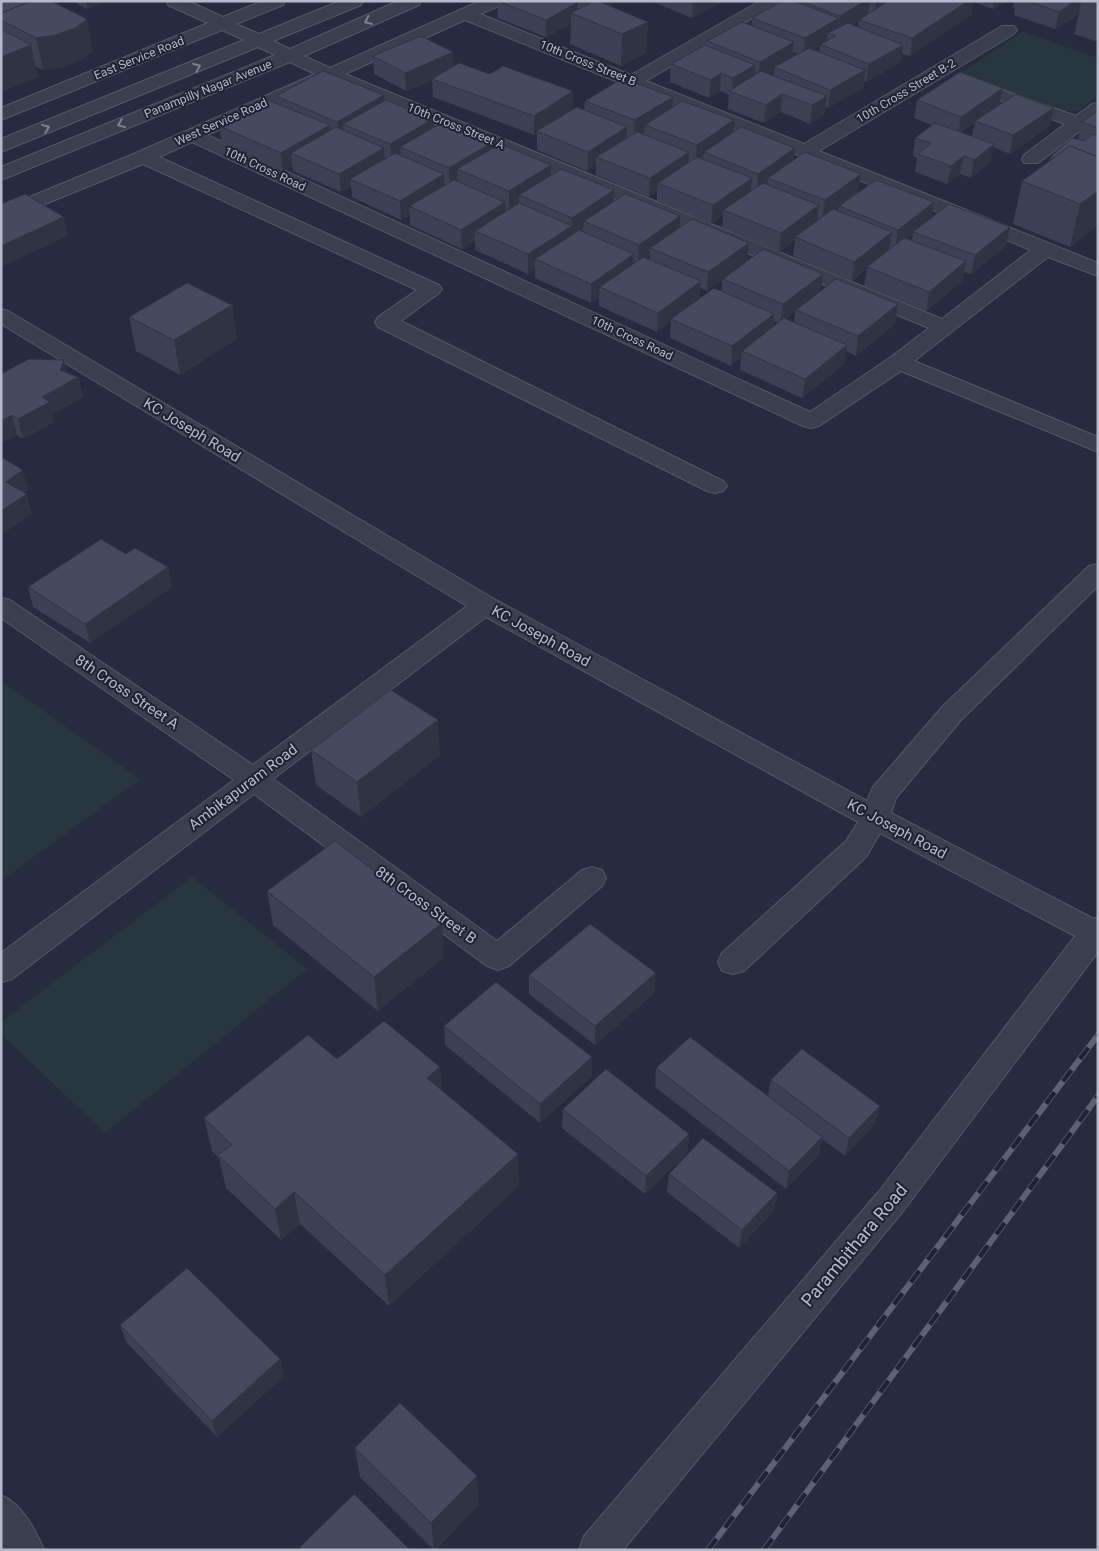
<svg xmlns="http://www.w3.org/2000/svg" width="1099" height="1551" font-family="Roboto,sans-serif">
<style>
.green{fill:#28373f}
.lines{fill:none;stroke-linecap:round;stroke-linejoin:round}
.minor-casing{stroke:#545969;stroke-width:2}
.minor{fill:#3a3e4e;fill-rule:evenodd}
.rail-casing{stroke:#5c6174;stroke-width:6}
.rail{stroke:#1e2333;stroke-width:4.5;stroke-dasharray:14;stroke-linecap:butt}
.wall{fill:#3b4052;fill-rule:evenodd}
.shaded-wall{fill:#303442}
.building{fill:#454a5f;stroke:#303442}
.oneway{stroke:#7e8292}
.labels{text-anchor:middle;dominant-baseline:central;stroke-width:4;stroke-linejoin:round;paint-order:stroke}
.far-street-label{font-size:12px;fill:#b6b9c9;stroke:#1e2333}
.street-label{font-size:15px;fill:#b6b9c9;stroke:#1e2333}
.near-street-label{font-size:18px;fill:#b6b9c9;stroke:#1e2333}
</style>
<rect width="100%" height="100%" fill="#262b3e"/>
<!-- green -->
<g class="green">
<polygon points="1023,32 1098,58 1098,96 1078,111 1061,111 959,74"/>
<polygon points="1,681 140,779 1,881"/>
<polygon points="192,877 307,969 105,1133 1,1034 1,1022"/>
</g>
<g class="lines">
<defs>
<g id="minor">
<path d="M 166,1 L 188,1 L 223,17 L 262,1 L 285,1 L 283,5 L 236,24 L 259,34 L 340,1 L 363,1 L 361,5 L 273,41 L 290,49 L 398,1 L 421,1 L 419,5 L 304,56 L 330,68 L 480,1 L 503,1 L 501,5 L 480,14 L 631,75 L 760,1 L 781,1 L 646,81 L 804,144 L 1002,26 L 1014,26 L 1017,30 L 1014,34 L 819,151 L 1098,263 L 1098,276 L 1048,257 L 914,361 L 1098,437 L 1098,452 L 901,371 L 819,426 L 811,428 L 803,426 L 192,142 L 159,157 L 439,285 L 442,289 L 439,293 L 401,321 L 723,481 L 727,486 L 723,491 L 715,493 L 707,491 L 378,327 L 375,322 L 378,317 L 417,290 L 143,164 L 1,222 L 1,209 L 136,153 L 315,74 L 290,62 L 1,180 L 1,167 L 275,55 L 258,47 L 1,152 L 1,139 L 244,40 L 222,30 L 1,120 L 1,108 L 208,23 L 168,5 ZM 465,20 L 1031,250 L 942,319 L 345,74 ZM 330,81 L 929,328 L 891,357 L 810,412 L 207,135 Z"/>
<polygon points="966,77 1076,116 1092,104 1098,103 1098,117 1038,163 1024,163 1022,159 1024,155 1065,124 960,86 957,82 960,78"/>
<polygon points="1,309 8,311 494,599 867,801 873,787 943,706 1089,566 1098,564 1098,586 961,720 896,798 891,813 1094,919 1098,917 1098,952 904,1210 623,1550 579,1550 584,1536 880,1190 1075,936 880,833 866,857 744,971 733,974 722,971 718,962 722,953 846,841 858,822 486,617 273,779 497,941 582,870 592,867 602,870 606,878 602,886 509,966 498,970 487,966 254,794 12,979 1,982 1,953 234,780 1,618 1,598 10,600 253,765 467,606 1,324"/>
<path d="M 1,1495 C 22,1504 35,1529 44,1550 L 2,1550 Z"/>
</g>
</defs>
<!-- minor casing -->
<use href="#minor" class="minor-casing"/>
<!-- minor -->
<use href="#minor" class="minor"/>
<defs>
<g id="rail">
<polyline points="708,1550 1098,1035"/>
<polyline points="764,1550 1098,1096"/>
</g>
</defs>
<!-- rail casing -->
<use href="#rail" class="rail-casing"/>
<!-- rail -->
<use href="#rail" class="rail"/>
</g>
<!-- wall -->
<g class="wall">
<polygon points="1,1 54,1 52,2 93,51 81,60 63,67 43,70 35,66 38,77 1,92"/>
<polygon points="73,1 108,1 87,9"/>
<polygon points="497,1 617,1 609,6 648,22 646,53 621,66 570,44 571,24 546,37 498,18"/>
<polygon points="651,1 723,1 722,2 692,18"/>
<path d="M 782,1 L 1007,1 L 993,9 L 973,2 L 971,15 L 910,56 L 902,54 L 901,62 L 866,82 L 864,81 L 863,88 L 828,108 L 825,107 L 824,114 L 810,124 L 781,112 L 764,123 L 728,109 L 729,95 L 720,91 L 709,98 L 670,82 L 671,64 L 707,46 L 707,41 L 752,26 L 752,18 ZM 858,21 L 858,27 L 853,25 ZM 820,46 L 819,52 L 814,50 ZM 793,52 L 798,54 L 792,57 ZM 774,71 L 773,76 L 768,74 Z"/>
<polygon points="1014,1 1098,1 1098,42 1074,34 1079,14 1055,29 1014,15 1015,8 1013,7"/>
<path d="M 373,56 L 454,66 L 573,91 L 573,109 L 584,110 L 585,101 L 672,107 L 733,132 L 794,160 L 861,174 L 858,192 L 931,217 L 1010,227 L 1006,246 L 971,274 L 964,272 L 962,281 L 926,311 L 864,286 L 867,269 L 852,281 L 793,256 L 795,240 L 779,252 L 722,228 L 723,215 L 711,224 L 657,201 L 657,191 L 649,197 L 596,175 L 596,165 L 587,171 L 537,150 L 537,133 L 534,135 L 433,97 L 432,80 L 406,91 L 374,74 ZM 839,207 L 838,211 L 835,210 ZM 913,235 L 912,240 L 908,239 Z"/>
<path d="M 276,96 L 385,101 L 433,119 L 434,127 L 493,148 L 551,175 L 614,190 L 614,201 L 679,228 L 747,261 L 821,290 L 895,324 L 856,356 L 846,351 L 844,364 L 802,398 L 740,370 L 741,357 L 731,366 L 670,338 L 671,321 L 657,332 L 599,306 L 599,297 L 591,303 L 535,278 L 535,269 L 528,274 L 475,250 L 475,240 L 462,249 L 410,225 L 410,215 L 401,220 L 352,197 L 351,187 L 341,192 L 293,171 L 292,166 L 283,171 L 222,144 L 219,126 L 277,103 ZM 650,255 L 650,260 L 646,258 ZM 722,280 L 722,291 L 699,299 L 700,288 L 707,291 ZM 795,312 L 794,322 L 786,319 ZM 774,321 L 778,322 L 773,326 Z"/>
<path d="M 917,100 L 1000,105 L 1050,126 L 1010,154 L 993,147 L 990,162 L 971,178 L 960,174 L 947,184 L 915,172 L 917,158 L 913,156 L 915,138 L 932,125 L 914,118 ZM 975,123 L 972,136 L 961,132 Z"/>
<polygon points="1098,111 1098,225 1070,247 1013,224 1022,181 1050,161 1051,156 1078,139 1082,122"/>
<polygon points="232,305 237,339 180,375 136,351 129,317"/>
<polygon points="64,360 66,373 78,377 83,397 52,414 54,422 23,439 17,435 1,443 1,374"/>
<polygon points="28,587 172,587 90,643 33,607"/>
<polygon points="311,750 440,755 361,817 316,785"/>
<polygon points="267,891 444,957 378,1011 273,925"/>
<polygon points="529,975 655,992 595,1045 529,994"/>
<polygon points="444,1026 592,1076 540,1123 445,1045"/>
<polygon points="337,1059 442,1091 519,1186 389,1306 300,1224 281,1240 226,1188 219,1158 212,1151 204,1118"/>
<polygon points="656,1068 768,1096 771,1080 875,1124 845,1156 822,1139 819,1155 786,1189 655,1087"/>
<polygon points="563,1109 689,1134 687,1153 645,1194 562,1128"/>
<polygon points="669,1174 777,1193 774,1211 739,1248 667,1192"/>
<polygon points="120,1325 280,1359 284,1376 217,1437 126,1342"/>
<polygon points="355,1448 479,1504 435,1550 434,1550 360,1477"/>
</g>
<!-- shaded-wall -->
<g class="shaded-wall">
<polygon points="86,1 108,1 87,9"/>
<polygon points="592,1 617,1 592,14"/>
<polygon points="693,1 723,1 722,2 692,18"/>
<polygon points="865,1 870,1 868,15 859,20 858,21 838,33 840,16"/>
<polygon points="876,1 894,1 874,14"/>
<polygon points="968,1 973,1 971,15 910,56 912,38"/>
<polygon points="994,1 1007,1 993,9"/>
<polygon points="1075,1 1081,1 1079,14 1055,29 1059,12"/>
<polygon points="578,2 578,16 571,13 571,24 546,37 546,20"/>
<polygon points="839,18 837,36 828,33 827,42 820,44 820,46 803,56 805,38"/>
<polygon points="87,19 93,51 81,60 63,67 43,70 36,38"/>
<polygon points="648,22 646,53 621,66 622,34"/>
<polygon points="794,42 792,60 774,67 774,71 758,80 760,62"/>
<polygon points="31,45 38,77 1,92 1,57"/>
<polygon points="903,45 901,62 866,82 869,64"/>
<polygon points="453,52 454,70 406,91 405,73"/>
<polygon points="755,65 754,82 732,92 733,78"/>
<polygon points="865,70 863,88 828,108 830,90"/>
<polygon points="721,73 720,91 709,98 711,80"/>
<polygon points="1003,88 999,106 975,121 975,123 958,135 961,117"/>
<polygon points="573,91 573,109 537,131 537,133 534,135 534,116"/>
<polygon points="782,94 781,112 764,123 766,105"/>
<polygon points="384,95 386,113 343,124 344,137 339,140 337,122"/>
<polygon points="827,96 824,114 810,124 812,105"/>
<polygon points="673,97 672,115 645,125 644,132 634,139 635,120"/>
<polygon points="1054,108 1050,126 1010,154 1013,135"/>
<polygon points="433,119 434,138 400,147 401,157 392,163 390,144"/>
<polygon points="734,120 733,139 704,152 703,158 696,163 697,145"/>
<polygon points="330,125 332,143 291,153 292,166 283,171 281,153"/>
<polygon points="627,127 626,146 596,157 596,165 587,171 588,152"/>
<polygon points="493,142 493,161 457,169 458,182 450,186 449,168"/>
<polygon points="994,144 990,162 971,178 974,160"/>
<polygon points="384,148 385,167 350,179 351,187 341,192 339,174"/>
<polygon points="795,148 793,166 768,178 767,185 757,192 758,174"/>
<polygon points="689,152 688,171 658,183 657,191 649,197 650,178"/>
<polygon points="964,156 960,174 947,184 951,166"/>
<polygon points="551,165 551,184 519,195 519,204 509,210 509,191"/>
<polygon points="444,174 445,193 409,206 410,215 401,220 400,201"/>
<polygon points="861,174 858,192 822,219 825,200"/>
<polygon points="752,178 750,197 723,210 723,215 711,224 713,205"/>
<polygon points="614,190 613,209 584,221 583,229 535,259 535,269 528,274 528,254 572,226 572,218"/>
<polygon points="1098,191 1098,225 1070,247 1080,204"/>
<polygon points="505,202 506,220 475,231 475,240 462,249 461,230"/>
<polygon points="934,202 931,220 913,232 913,235 895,249 898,230"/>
<polygon points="819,205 817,224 795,237 795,240 779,252 781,233"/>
<polygon points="680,216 679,235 650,248 650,255 638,264 639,245"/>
<polygon points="64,217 68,236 1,267 1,246"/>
<polygon points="1010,227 1006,246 971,274 975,255"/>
<polygon points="892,232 889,251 867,267 867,269 852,281 854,262"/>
<polygon points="749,243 747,262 707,291 708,272"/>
<polygon points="634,254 634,273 600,287 599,297 591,303 591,284"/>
<polygon points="966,261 962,281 926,311 929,292"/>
<polygon points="823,274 820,293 796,310 795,312 780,323 783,304"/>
<polygon points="701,281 699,300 671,319 671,321 657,332 658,313"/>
<polygon points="898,304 895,324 856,356 858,336"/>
<polygon points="232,305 237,339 180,375 174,340"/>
<polygon points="774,314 772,333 742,351 741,357 731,366 732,346"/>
<polygon points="847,345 844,364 802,398 805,379"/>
<polygon points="64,360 68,379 78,377 83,397 52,414 54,422 23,439 18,419 42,397 60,370"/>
<polygon points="12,415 17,435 1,443 1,421"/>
<polygon points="23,470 29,490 11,501 6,482"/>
<polygon points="27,494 32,514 1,535 1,511"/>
<polygon points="168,567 172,587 90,643 85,624"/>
<polygon points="438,720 440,755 361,817 357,782"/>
<polygon points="442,923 444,957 378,1011 374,977"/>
<polygon points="656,973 655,992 595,1045 595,1026"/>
<polygon points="592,1057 592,1076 540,1123 540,1104"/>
<polygon points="440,1067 443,1100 427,1078"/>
<polygon points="880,1106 875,1124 845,1156 849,1138"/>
<polygon points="689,1134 687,1153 645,1194 646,1176"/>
<polygon points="822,1137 819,1155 786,1189 789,1171"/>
<polygon points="518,1154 519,1186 389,1306 385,1275"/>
<polygon points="294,1192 300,1224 281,1240 275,1209"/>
<polygon points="777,1193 774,1211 739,1248 742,1230"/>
<polygon points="280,1359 284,1376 217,1437 212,1421"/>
<polygon points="477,1476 479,1504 434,1550 431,1523"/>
</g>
<!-- building -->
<g class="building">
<polygon points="1,1 32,1 1,13"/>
<polygon points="32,1 51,1 87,19 75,28 56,35 36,38 1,20 1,13"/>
<polygon points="498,1 576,1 578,2 546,20"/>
<polygon points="594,1 598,1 648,22 622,34 571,13"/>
<polygon points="782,1 793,1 839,18 805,38 752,18"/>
<polygon points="801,1 865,1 840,16"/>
<polygon points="888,1 968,1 912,38 859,20"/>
<polygon points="1028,1 1075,1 1059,12"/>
<polygon points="742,22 794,42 760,62 707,41"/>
<polygon points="848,23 903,45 869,64 820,44 836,36 828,33"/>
<polygon points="1,29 31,45 1,57"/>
<polygon points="421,36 453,52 405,73 373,56"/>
<polygon points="705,45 755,65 733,78 721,73 711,80 671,64"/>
<polygon points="809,48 865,70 830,90 774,67"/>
<polygon points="459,63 490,74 503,66 573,91 534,116 432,79"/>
<polygon points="323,71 384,95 337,122 276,96"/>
<polygon points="761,71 827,96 812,105 782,94 766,105 729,91"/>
<polygon points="960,72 1003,88 961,117 917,100"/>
<polygon points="623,78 673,97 635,120 585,101"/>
<polygon points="1016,94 1054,108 1013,135 975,121"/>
<polygon points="268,100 330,125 281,153 219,126"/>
<polygon points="386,100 433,119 390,144 343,124"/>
<polygon points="682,101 734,120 697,145 645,125"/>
<polygon points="577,107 627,127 588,152 537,131"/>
<polygon points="1098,111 1098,128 1082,122"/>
<polygon points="443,122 493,142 449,168 400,147"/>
<polygon points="935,123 994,144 974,160 964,156 951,166 918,154 931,143 915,138"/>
<polygon points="336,127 384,148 339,174 291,153"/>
<polygon points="741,127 795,148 758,174 704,152"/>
<polygon points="637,132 689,152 650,178 596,157"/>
<polygon points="1092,134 1098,136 1098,157 1070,146 1054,158 1051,156 1072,138 1084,141"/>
<polygon points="500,144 551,165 509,191 457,169"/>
<polygon points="1070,146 1098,157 1098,191 1080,204 1022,181"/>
<polygon points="805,152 861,174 825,200 768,178"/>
<polygon points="395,153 444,174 400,201 350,179"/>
<polygon points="697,157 752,178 713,205 658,183"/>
<polygon points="561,169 614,190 572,218 519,195"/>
<polygon points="454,180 505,202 461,230 409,206"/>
<polygon points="876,180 934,202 898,230 839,206"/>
<polygon points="763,183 819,205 781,233 723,210"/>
<polygon points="25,194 64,217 1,246 1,204"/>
<polygon points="625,194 680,216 639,245 584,221"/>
<polygon points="519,203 572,226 528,254 475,231"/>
<polygon points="949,204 1010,227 975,255 913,232"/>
<polygon points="833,209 892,232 854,262 795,237"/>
<polygon points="692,219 749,243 708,272 650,248"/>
<polygon points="579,230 634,254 591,284 535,259"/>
<polygon points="904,238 966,261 929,292 867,267"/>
<polygon points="763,249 823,274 783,304 723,279"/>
<polygon points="643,257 701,281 658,313 600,287"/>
<polygon points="836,279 898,304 858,336 796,310"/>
<polygon points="187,283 232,305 174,340 129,317"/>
<polygon points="714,288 774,314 732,346 671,319"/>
<polygon points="784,318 847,345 805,379 742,351"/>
<polygon points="29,359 64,360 60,370 78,377 42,397 50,402 18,419 12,415 1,421 1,374"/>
<polygon points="1,457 23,470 6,482 27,494 1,511"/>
<polygon points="101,539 126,554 135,548 168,567 85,624 28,587"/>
<polygon points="391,690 438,720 357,782 311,750"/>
<polygon points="335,841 442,923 374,977 267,891"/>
<polygon points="590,924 656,973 595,1026 529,975"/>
<polygon points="496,982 592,1057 540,1104 444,1026"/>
<polygon points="384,1021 440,1067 427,1078 518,1154 385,1275 294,1192 275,1209 218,1155 232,1145 204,1118 308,1035 337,1059"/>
<polygon points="690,1037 822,1137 789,1171 656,1068"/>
<polygon points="802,1049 880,1106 849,1138 771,1080"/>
<polygon points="606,1069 689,1134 646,1176 563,1109"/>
<polygon points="703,1138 777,1193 742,1230 669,1174"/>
<polygon points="187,1268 280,1359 212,1421 120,1325"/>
<polygon points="400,1403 477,1476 431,1523 355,1448"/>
<polygon points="354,1494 410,1550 302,1550 300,1547"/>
</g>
<!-- one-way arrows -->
<defs><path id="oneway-chevron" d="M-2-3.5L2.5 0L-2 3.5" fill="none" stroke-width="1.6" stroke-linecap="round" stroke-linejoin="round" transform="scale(1.25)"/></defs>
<g class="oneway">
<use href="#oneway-chevron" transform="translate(368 21) rotate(156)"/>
<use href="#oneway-chevron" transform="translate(197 67) rotate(-22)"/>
<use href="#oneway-chevron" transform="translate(121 124) rotate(158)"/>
<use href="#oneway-chevron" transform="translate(46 128) rotate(-22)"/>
</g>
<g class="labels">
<!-- far-street labels -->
<g class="far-street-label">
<text transform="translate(139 58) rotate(-22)">East Service Road</text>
<text transform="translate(588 63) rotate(22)">10th Cross Street B</text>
<text transform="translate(208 89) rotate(-22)">Panampilly Nagar Avenue</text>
<text transform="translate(906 91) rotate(-31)">10th Cross Street B-2</text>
<text transform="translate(221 122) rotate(-24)">West Service Road</text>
<text transform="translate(456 126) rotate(22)">10th Cross Street A</text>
<text transform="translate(265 169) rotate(25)">10th Cross Road</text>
<text transform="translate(632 338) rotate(25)">10th Cross Road</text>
</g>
<!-- street labels -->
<g class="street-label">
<text transform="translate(192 430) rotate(31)">KC Joseph Road</text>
<text transform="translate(541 636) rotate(29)">KC Joseph Road</text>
<text transform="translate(127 692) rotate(34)">8th Cross Street A</text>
<text transform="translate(243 787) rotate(-37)">Ambikapuram Road</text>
<text transform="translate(897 829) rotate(28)">KC Joseph Road</text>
<text transform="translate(426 905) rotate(36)">8th Cross Street B</text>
</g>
<!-- near-street labels -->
<g class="near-street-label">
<text transform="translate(854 1245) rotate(-50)">Parambithara Road</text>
</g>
</g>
<!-- border -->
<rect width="1099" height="1551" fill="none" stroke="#b6b9c9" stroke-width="5"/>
</svg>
